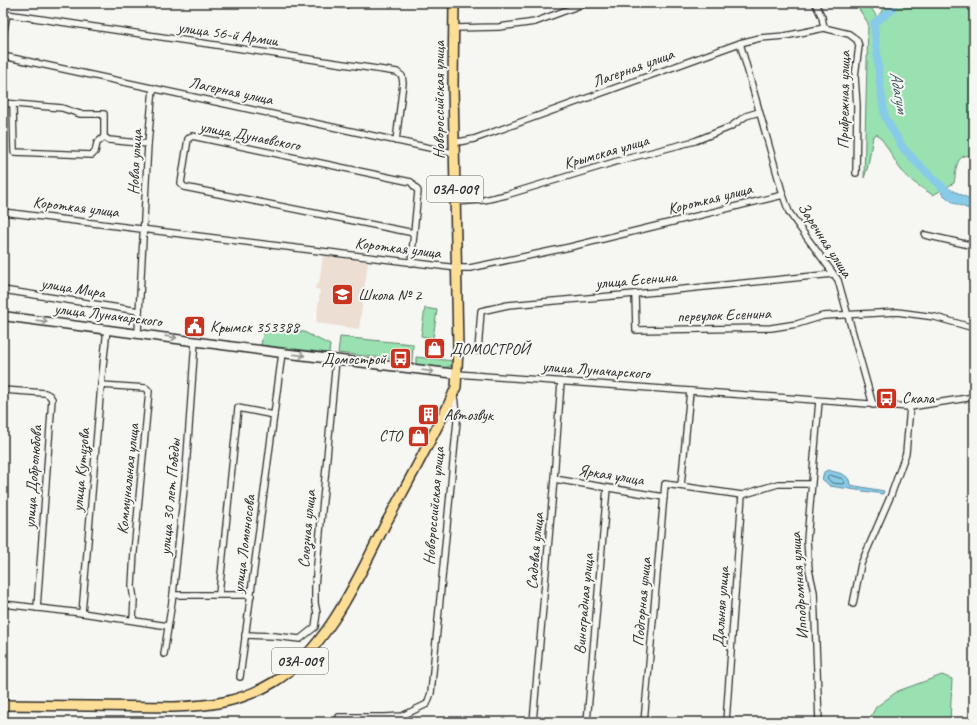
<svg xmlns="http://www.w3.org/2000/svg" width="977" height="725" font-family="Caveat,sans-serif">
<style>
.built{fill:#edded3}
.green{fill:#99e1b0;stroke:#62866e}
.water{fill:#88cbe9;stroke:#638b9d}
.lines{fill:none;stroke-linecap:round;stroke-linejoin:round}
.shore{stroke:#506b77;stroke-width:1}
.river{stroke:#88cbe9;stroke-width:8}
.minor-casing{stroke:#2b2b2b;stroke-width:8}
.secondary-casing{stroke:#2b2b2b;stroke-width:11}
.primary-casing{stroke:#2b2b2b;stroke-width:12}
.minor{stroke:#f6f6f2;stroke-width:5.5}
.secondary{stroke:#f6f6f2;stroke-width:8}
.primary{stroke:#fcde96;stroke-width:9}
.oneway{stroke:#90908e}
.labels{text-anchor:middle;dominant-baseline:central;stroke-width:4;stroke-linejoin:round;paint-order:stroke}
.shield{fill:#f6f6f2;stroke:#686867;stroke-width:1}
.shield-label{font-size:15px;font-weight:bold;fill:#2b2b2b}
.street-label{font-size:16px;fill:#2b2b2b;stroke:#f6f6f2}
.poi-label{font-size:16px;fill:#2b2b2b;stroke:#f6f6f2;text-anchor:start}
.water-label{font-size:17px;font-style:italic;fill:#475b64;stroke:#f6f6f2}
</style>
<rect width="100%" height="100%" fill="#f6f6f2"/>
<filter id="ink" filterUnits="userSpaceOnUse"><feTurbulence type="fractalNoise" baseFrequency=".025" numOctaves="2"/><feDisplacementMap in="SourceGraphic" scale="8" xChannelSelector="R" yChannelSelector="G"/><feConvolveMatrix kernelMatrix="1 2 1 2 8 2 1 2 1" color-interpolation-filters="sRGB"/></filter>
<g filter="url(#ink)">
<!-- built -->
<polygon class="built" points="323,256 368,262 359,329 316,323 320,290 315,289 316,284 319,284"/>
<!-- green -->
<g class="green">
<path d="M 855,3 L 868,3 L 877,17 L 883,10 L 884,3 L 968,3 L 974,17 L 974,156 C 954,152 957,170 954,183 L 933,195 C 922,188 910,181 902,171 C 893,160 888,145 877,134 L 873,136 L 868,166 L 864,178 L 868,23 Z"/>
<polygon points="425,308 437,310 433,338 421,336"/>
<polygon points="264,328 304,332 330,345 329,353 261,345"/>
<polygon points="340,337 413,344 412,361 338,353"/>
<polygon points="416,357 454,361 451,366 443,368 416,365"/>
<polygon points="942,675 952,679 950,722 868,722 876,707 898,691"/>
</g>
<!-- water -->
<g class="water">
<polygon points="948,188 974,201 974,211 954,203 941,193"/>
<path d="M 828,470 C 837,473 850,473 850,485 L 884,491 L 883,494 L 830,486 L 822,479 L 824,472 Z"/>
</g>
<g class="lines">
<!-- shore -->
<polygon class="shore" points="830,475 843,479 845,483 843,484 832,483 827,478 828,476"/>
<!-- river -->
<polyline class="river" points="893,3 892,10 874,23 880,84 885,117 903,148 918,164 953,197"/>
<defs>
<g id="minor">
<polyline points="327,3 346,5 350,3"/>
<polyline points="815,3 822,17 824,28"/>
<polyline points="453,28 499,27 535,22 583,4 614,3"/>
<polyline points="3,36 7,14 397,72 402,76 403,83 396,141"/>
<polyline points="740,43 783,195 789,212 800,228 838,280 873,405"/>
<polyline points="3,56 453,153"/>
<polyline points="3,103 62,108 80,114 104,114 104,137 109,140 148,144"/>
<polyline points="13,105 14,152 92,155 95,152 97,143 104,137"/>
<polyline points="453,143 474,139 740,43 760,38 785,36 824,28 849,34 857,40 859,46 855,76 857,106 856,173"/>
<polyline points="455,202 484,200 506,195 618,161 695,141 730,127 746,116 759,112"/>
<polyline points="3,212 457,268 470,268 570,247 783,195"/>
<polyline points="925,235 974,246"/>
<polyline points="411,263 418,191 411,182 192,136 188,139 181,183 184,187 414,233"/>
<polyline points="3,290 139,311"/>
<polyline points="635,294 636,330 771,328 797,324 823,316 897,312 935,317 974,328"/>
<polyline points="138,333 148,144 153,88"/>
<polyline points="478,351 481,311 508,305 635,294 833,274"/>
<polyline points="457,374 910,407 974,397"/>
<polyline points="101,385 146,388 149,391 134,552 132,586 134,600 133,620"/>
<polyline points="3,390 45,393 49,395 52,399 37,608"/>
<polyline points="554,479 664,497"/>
<polyline points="681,486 690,391"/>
<polyline points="219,594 238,408 274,415"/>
<polyline points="173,595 251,595"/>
<polyline points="3,604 82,613 168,626"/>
<polyline points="853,604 861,564 891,495 906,453 910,407"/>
<polyline points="82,613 101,385 107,329"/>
<polyline points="245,635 274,636 300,639 315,627 317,613 315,603 315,586 336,360"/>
<polyline points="164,654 173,595 186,470 195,341"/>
<polyline points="240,677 282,353"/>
<polyline points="339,717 385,717 402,716 427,704 431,693 457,421 454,396"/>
<polyline points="533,722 554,479 561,382"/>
<polyline points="587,722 607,488"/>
<polyline points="644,722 665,484 742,495 778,484 811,484"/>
<polyline points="726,722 742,495"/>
<polyline points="819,722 814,592 809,570 807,540 819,401"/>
</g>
<polyline id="secondary" points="3,316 282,353 457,374"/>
<path id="primary" d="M 3,705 L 173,707 C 211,706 241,702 274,682 C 327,650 359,576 386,523 C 407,485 427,447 447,408 L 456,387 L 458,349 L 453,85 L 454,3"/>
</defs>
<!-- minor casing -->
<use href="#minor" class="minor-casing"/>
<!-- secondary casing -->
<use href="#secondary" class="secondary-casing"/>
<!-- primary casing -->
<use href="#primary" class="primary-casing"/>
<!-- minor -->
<use href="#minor" class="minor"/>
<!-- secondary -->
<use href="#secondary" class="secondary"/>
<!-- primary -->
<use href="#primary" class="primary"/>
</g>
<!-- one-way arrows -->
<defs><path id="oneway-shaft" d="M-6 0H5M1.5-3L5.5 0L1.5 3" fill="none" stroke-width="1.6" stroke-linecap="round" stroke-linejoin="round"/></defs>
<g class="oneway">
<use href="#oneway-shaft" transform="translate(42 321) rotate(7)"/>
<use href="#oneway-shaft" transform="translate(171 337) rotate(8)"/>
<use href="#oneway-shaft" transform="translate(299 355) rotate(7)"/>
<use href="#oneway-shaft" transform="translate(428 371) rotate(7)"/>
</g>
</g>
<!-- icons -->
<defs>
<symbol id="school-square" viewBox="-11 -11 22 22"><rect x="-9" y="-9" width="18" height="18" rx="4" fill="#c8321e" stroke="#f6f6f2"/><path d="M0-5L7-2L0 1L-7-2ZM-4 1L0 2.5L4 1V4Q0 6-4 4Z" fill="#fff"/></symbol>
<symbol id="civic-square" viewBox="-11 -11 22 22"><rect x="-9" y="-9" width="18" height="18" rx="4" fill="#c8321e" stroke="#f6f6f2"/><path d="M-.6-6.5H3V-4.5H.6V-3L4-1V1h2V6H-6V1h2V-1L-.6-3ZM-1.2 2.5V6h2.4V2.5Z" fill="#fff"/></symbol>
<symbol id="shop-square" viewBox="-11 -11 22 22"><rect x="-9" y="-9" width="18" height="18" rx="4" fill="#c8321e" stroke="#f6f6f2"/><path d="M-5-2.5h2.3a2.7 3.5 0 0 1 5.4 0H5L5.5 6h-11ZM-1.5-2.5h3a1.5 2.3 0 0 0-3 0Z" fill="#fff"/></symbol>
<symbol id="bus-square" viewBox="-11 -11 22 22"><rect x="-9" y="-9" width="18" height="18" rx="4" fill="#c8321e" stroke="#f6f6f2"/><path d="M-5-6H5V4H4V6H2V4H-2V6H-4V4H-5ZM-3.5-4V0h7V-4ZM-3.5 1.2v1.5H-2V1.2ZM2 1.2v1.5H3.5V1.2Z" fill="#fff"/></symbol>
<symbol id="building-square" viewBox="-11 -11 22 22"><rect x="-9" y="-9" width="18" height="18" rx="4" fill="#c8321e" stroke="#f6f6f2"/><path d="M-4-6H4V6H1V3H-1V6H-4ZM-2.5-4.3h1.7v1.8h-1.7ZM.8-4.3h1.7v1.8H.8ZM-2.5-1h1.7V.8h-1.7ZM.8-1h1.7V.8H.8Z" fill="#fff"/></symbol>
</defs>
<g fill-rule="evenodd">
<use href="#school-square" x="330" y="282" width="25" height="25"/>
<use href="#civic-square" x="182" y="314" width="25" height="25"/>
<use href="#shop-square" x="422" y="336" width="25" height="25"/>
<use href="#bus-square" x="388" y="346" width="25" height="25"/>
<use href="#bus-square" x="874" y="386" width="25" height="25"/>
<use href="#building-square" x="416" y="402" width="25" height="25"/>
<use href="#shop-square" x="406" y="424" width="25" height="25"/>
</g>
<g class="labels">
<!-- shield labels -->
<g class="shield">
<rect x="427" y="176" width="56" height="26" rx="3"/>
<rect x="272" y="648" width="56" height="26" rx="3"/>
</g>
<g class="shield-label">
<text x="455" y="189">03А-009</text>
<text x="300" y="661">03А-009</text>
</g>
<!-- street labels -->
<g class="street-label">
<text transform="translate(228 34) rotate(8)">улица 56-й Армии</text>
<text transform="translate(633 68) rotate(-20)">Лагерная улица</text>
<text transform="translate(231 91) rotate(12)">Лагерная улица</text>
<text transform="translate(439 100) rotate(-90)">Новороссийская улица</text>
<text transform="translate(844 100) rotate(-89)">Прибрежная улица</text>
<text transform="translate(250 136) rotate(11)">улица Дунаевского</text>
<text transform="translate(606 152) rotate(-16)">Крымская улица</text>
<text transform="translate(135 162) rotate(-87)">Новая улица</text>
<text transform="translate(710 199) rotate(-14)">Короткая улица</text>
<text transform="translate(76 207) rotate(7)">Короткая улица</text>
<text transform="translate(825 240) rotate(57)">Заречная улица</text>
<text transform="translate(398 248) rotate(7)">Короткая улица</text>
<text transform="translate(636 280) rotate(-5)">улица Есенина</text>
<text transform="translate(73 288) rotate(9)">улица Мира</text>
<text transform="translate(108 315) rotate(7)">улица Луначарского</text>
<text transform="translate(724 315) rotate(-2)">переулок Есенина</text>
<text transform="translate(596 370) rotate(4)">улица Луначарского</text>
<text transform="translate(81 470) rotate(-85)">улица Кутузова</text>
<text transform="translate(611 475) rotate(9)">Яркая улица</text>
<text transform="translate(33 477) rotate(-86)">улица Добролюбова</text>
<text transform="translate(128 479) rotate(-84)">Коммунальная улица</text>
<text transform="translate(170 497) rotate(-85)">улица 30 лет Победы</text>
<text transform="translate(434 506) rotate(-85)">Новороссийская улица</text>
<text transform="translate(307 529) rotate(-85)">Союзная улица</text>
<text transform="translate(244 544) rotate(-83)">улица Ломоносова</text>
<text transform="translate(535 551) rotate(-85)">Садовая улица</text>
<text transform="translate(799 586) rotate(-94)">Ипподромная улица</text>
<text transform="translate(642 602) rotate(-85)">Подгорная улица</text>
<text transform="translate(584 604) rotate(-85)">Виноградная улица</text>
<text transform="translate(721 607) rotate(-86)">Дальняя улица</text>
</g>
<!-- poi labels -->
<g class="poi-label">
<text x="358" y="295">Школа № 2</text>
<text x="210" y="327">Крымск 353388</text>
<text x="450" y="349">ДОМОСТРОЙ</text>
<text x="386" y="359" text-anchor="end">Домострой</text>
<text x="902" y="398">Скала</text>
<text x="444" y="415">Автозвук</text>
<text x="402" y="436" text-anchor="end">СТО</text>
</g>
<!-- water labels -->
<g class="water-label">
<text transform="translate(899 92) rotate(80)">Адагум</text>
</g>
</g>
<!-- margin -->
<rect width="977" height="725" fill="none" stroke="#f6f6f2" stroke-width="16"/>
<rect x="8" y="8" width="961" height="709" fill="none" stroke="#2b2b2b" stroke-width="1.5" filter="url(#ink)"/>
</svg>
